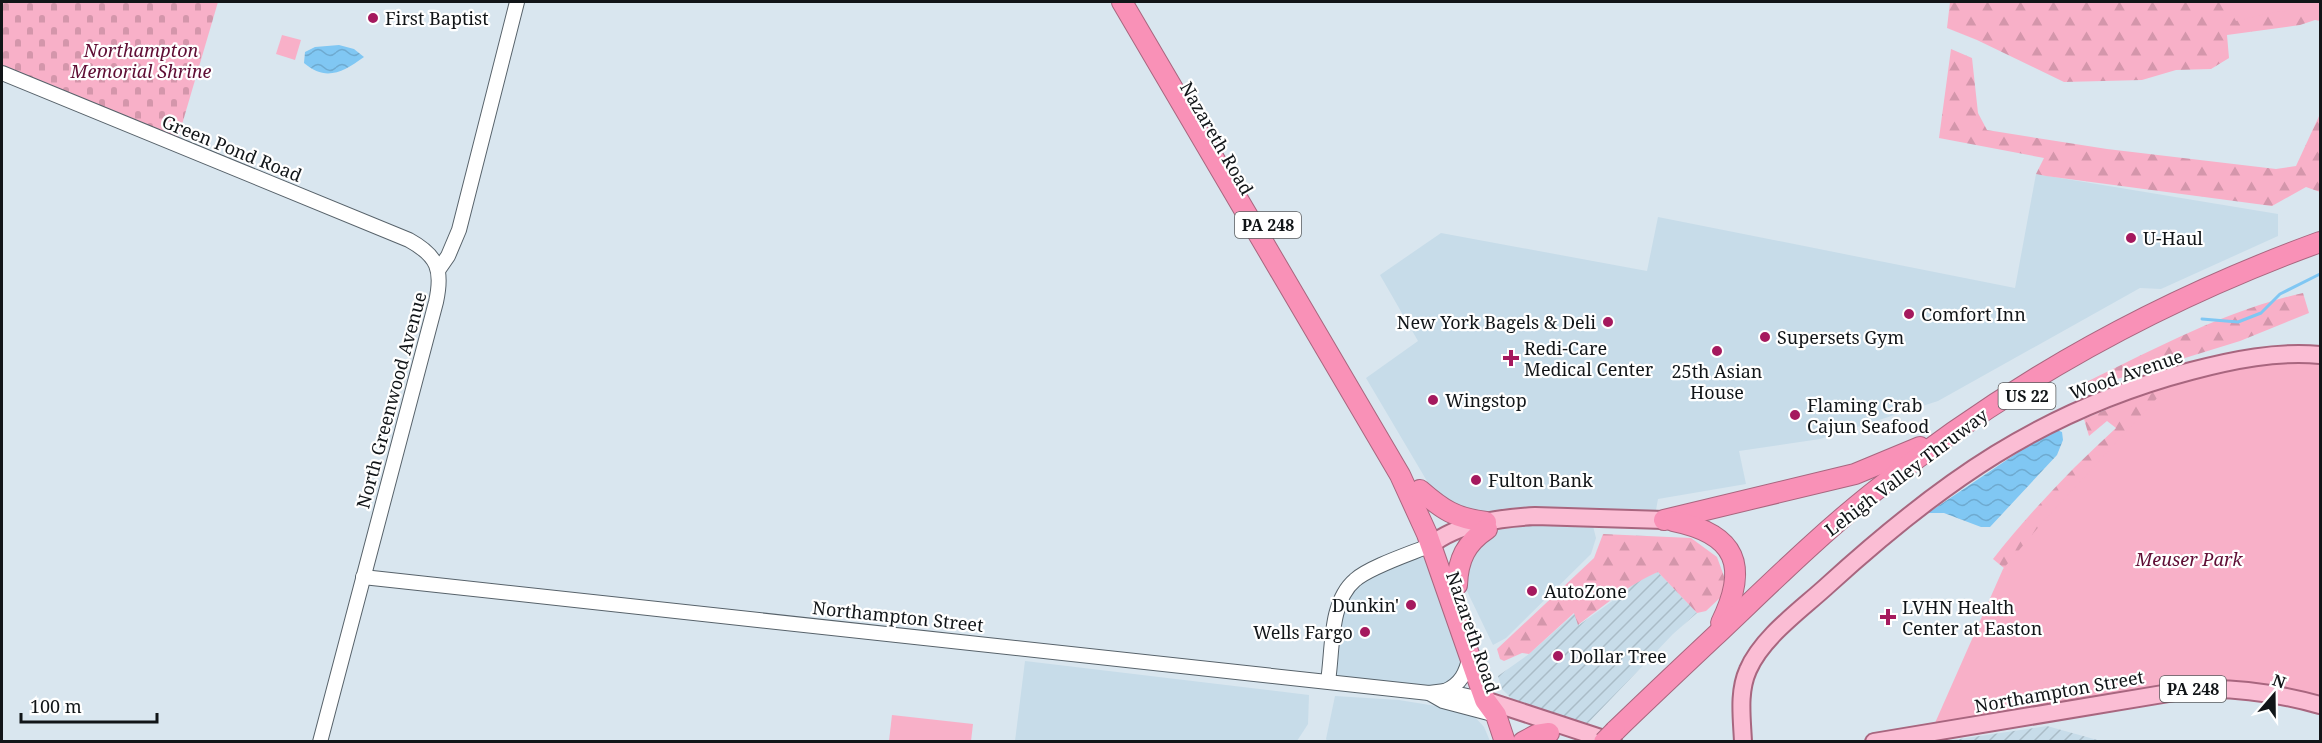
<svg xmlns="http://www.w3.org/2000/svg" width="2322" height="743" font-family="'Noto Serif',serif">
<style>
.built{fill:#c7dce9}
.industrial{fill:url(#industrial-furrows)}
.forest{fill:url(#forest-firs)}
.cemetery{fill:url(#cemetery-stones)}
.park{fill:#f8b0c8}
.water{fill:url(#water-waves)}
.lines{fill:none;stroke-linecap:round;stroke-linejoin:round}
.stream{stroke:#80c7f3;stroke-width:3}
.minor-casing{stroke:#57626a;stroke-width:16}
.major-casing{stroke:#a8667f;stroke-width:20}
.highway-casing{stroke:#a8667f;stroke-width:22}
.minor{stroke:#fff;stroke-width:14}
.major{stroke:#fbbdd4;stroke-width:16}
.highway{stroke:#f991b7;stroke-width:20}
.highway-bridge-casing{stroke:#a8667f;stroke-width:22;stroke-linecap:butt}
.highway-bridge{stroke:#f991b7;stroke-width:20}
.poi-dot{fill:#a5195e;stroke:#fff;stroke-width:2}
.labels{text-anchor:middle;dominant-baseline:central;stroke-width:4.5;stroke-linejoin:round;paint-order:stroke}
.shield{fill:#fff;stroke:#585b5d;stroke-width:1.5}
.shield-label{font-size:16px;font-weight:bold;fill:#111518}
.poi-label{font-size:18px;fill:#111518;stroke:#fff;text-anchor:start}
.park-label{font-size:18px;font-style:italic;fill:#5f0d34;stroke:#fff}
.street-label{font-size:18px;fill:#111518;stroke:#fff}
</style>
<defs>
<pattern id="industrial-furrows" width="10" height="10" patternUnits="userSpaceOnUse" patternTransform="scale(1.5)"><rect width="10" height="10" fill="#c7dce9"/><path d="M-1 1l2-2M0 10L10 0M9 11l2-2" fill="none" stroke="#aabcc7"/></pattern>
<pattern id="forest-firs" width="22" height="20" patternUnits="userSpaceOnUse" patternTransform="scale(1.5)"><rect width="22" height="20" fill="#f8b0c8"/><path d="M5 1l3.5 6h-7zM16 11l3.5 6h-7z" fill="#d496ab"/></pattern>
<pattern id="cemetery-stones" width="16" height="16" patternUnits="userSpaceOnUse" patternTransform="scale(1.5)"><rect width="16" height="16" fill="#f8b0c8"/><path d="M2 7V4a2 2 0 0 1 4 0v3zM10 15v-3a2 2 0 0 1 4 0v3z" fill="#d496ab"/></pattern>
<pattern id="water-waves" width="16" height="10" patternUnits="userSpaceOnUse" patternTransform="scale(1.5)"><rect width="16" height="10" fill="#80c7f3"/><path d="M0 5q4-4 8 0t8 0" fill="none" stroke="#6eaad0"/></pattern>
</defs>
<rect width="100%" height="100%" fill="#d9e6ef"/>
<!-- built -->
<g class="built">
<polygon points="2036,174 2278,214 2278,236 2161,289 2140,288 1938,401 1820,439 1739,451 1746,484 1658,499 1656,510 1652,511 1589,510 1596,538 1591,554 1506,638 1493,645 1466,589 1465,568 1473,551 1487,540 1437,498 1366,378 1418,341 1380,275 1441,233 1647,271 1658,217 2015,288"/>
<polygon points="1431,545 1470,656 1452,688 1328,681 1346,590"/>
<polygon points="1025,661 1309,695 1308,724 1297,741 1015,741"/>
<polygon points="1335,696 1399,700 1448,708 1473,715 1484,727 1490,741 1328,742 1326,739"/>
</g>
<!-- industrial -->
<g class="industrial">
<polygon points="1658,572 1697,613 1673,634 1588,723 1581,724 1517,704 1502,689 1498,676 1529,654 1575,613 1579,625 1625,592 1637,580"/>
<polygon points="2047,726 2101,741 1946,741"/>
</g>
<!-- forest -->
<g class="forest">
<polygon points="1950,2 2320,2 2320,21 2315,20 2300,25 2227,35 2229,58 2211,69 2176,70 2142,80 2064,82 1977,40 1947,28"/>
<polygon points="1951,49 1972,58 1978,113 1987,130 2107,149 2276,169 2296,166 2320,114 2320,192 2306,187 2272,206 2046,176 2036,174 2044,158 1939,138"/>
<path d="M 2303,293 L 2309,313 L 2240,341 L 2117,379 L 2073,397 L 2074,388 C 2148,353 2222,311 2303,293 Z"/>
<path d="M 2172,382 L 2010,573 L 1993,559 C 2030,512 2072,468 2116,428 L 2107,421 L 2089,436 L 2084,419 Z"/>
<path d="M 1603,534 L 1691,538 L 1717,557 L 1725,579 L 1722,596 L 1706,611 L 1697,613 L 1658,572 C 1631,583 1602,607 1578,625 L 1574,613 L 1529,654 L 1522,653 L 1504,661 L 1500,659 L 1497,649 L 1594,558 Z"/>
</g>
<!-- cemetery -->
<polygon class="cemetery" points="2,2 218,2 178,138 2,70"/>
<!-- park -->
<g class="park">
<polygon points="2226,2 2320,2 2320,16 2279,11 2236,21"/>
<polygon points="282,35 301,40 295,60 276,54"/>
<polygon points="2320,361 2320,705 2233,689 1931,732 2003,569 2042,523 2172,382 2246,364"/>
<polygon points="892,715 973,724 971,741 889,741"/>
</g>
<!-- water -->
<g class="water">
<path d="M 339,45 L 354,49 L 364,57 C 343,72 326,82 304,63 L 305,52 L 315,47 Z"/>
<polygon points="2057,430 2062,432 2063,440 2057,455 1990,527 1981,527 1944,513 1928,513 2023,449"/>
</g>
<g class="lines">
<!-- stream -->
<polyline class="stream" points="2202,319 2238,322 2261,313 2280,294 2320,274"/>
<defs>
<g id="minor">
<path d="M 2,73 L 409,240 C 438,256 443,270 436,302 L 320,742"/>
<polyline points="439,269 448,256 459,230 517,2"/>
<polyline points="363,577 1429,693 1445,691 1485,700"/>
<path d="M 1328,681 C 1333,650 1329,602 1355,580 C 1369,567 1412,553 1431,545"/>
<path d="M 1445,691 C 1461,684 1466,673 1470,656"/>
<polyline points="1429,693 1443,701 1496,715"/>
</g>
<g id="major">
<path d="M 1431,545 C 1458,523 1501,518 1535,516 L 1664,520"/>
<polyline points="1485,700 1613,742"/>
<path d="M 1743,742 C 1742,718 1738,692 1748,670 C 1762,637 1802,609 1828,585 C 1940,483 2042,410 2191,371 C 2233,360 2277,351 2320,355"/>
<path d="M 1874,742 L 2187,690 C 2233,686 2276,693 2320,705"/>
</g>
<g id="highway">
<polyline points="1122,2 1400,475 1427,534 1485,700 1496,715 1505,742"/>
<path d="M 1420,490 C 1443,510 1455,518 1486,522"/>
<polyline points="1664,520 1855,474 1920,447"/>
<path d="M 1673,521 C 1737,534 1749,566 1721,623"/>
<path d="M 1457,585 C 1458,559 1466,543 1487,529"/>
<path d="M 1615,731 C 1648,699 1681,668 1714,637 C 1766,588 1816,538 1871,494 C 2006,385 2158,301 2320,242"/>
<polyline points="1523,742 1536,735 1549,733"/>
</g>
</defs>
<!-- minor casing -->
<use href="#minor" class="minor-casing"/>
<!-- major casing -->
<use href="#major" class="major-casing"/>
<!-- highway casing -->
<use href="#highway" class="highway-casing"/>
<!-- minor -->
<use href="#minor" class="minor"/>
<!-- major -->
<use href="#major" class="major"/>
<!-- highway -->
<use href="#highway" class="highway"/>
<defs>
<polyline id="highway-bridge" points="1604,742 1615,731"/>
</defs>
<!-- highway-bridge casing -->
<use href="#highway-bridge" class="highway-bridge-casing"/>
<!-- highway-bridge -->
<use href="#highway-bridge" class="highway-bridge"/>
</g>
<!-- markers -->
<g class="poi-dot">
<circle cx="373" cy="18" r="6"/>
<circle cx="2131" cy="238" r="6"/>
<circle cx="1909" cy="314" r="6"/>
<circle cx="1608" cy="322" r="6"/>
<circle cx="1765" cy="337" r="6"/>
<circle cx="1717" cy="351" r="6"/>
<path d="M1508 349h6v6h6v6h-6v6h-6v-6h-6v-6h6z"/>
<circle cx="1433" cy="400" r="6"/>
<circle cx="1795" cy="415" r="6"/>
<circle cx="1476" cy="480" r="6"/>
<circle cx="1532" cy="591" r="6"/>
<circle cx="1411" cy="605" r="6"/>
<path d="M1885 608h6v6h6v6h-6v6h-6v-6h-6v-6h6z"/>
<circle cx="1365" cy="632" r="6"/>
<circle cx="1558" cy="656" r="6"/>
</g>
<g class="labels">
<!-- shield labels -->
<g class="shield">
<rect x="1235" y="212" width="66" height="26" rx="4.5"/>
<rect x="1998.5" y="383" width="57" height="26" rx="4.5"/>
<rect x="2160" y="676" width="66" height="26" rx="4.5"/>
</g>
<g class="shield-label">
<text x="1268" y="225">PA 248</text>
<text x="2027" y="396">US 22</text>
<text x="2193" y="689">PA 248</text>
</g>
<!-- poi labels -->
<g class="poi-label">
<text x="385" y="18">First Baptist</text>
<text x="2143" y="238">U-Haul</text>
<text x="1921" y="314">Comfort Inn</text>
<text x="1596" y="322" text-anchor="end">New York Bagels &amp; Deli</text>
<text x="1777" y="337">Supersets Gym</text>
<text x="1524" y="348">Redi-Care<tspan x="1524" dy="21">Medical Center</tspan></text>
<text x="1717" y="371" text-anchor="middle">25th Asian<tspan x="1717" dy="21">House</tspan></text>
<text x="1445" y="400">Wingstop</text>
<text x="1807" y="405">Flaming Crab<tspan x="1807" dy="21">Cajun Seafood</tspan></text>
<text x="1488" y="480">Fulton Bank</text>
<text x="1544" y="591">AutoZone</text>
<text x="1399" y="605" text-anchor="end">Dunkin'</text>
<text x="1902" y="607">LVHN Health<tspan x="1902" dy="21">Center at Easton</tspan></text>
<text x="1353" y="632" text-anchor="end">Wells Fargo</text>
<text x="1570" y="656">Dollar Tree</text>
</g>
<!-- park labels -->
<g class="park-label">
<text x="141" y="50">Northampton<tspan x="141" dy="21">Memorial Shrine</tspan></text>
<text x="2189" y="559">Meuser Park</text>
</g>
<!-- street labels -->
<g class="street-label">
<text transform="translate(1217 138) rotate(60)">Nazareth Road</text>
<text transform="translate(232 148) rotate(22)">Green Pond Road</text>
<text transform="translate(2126 374) rotate(-19)">Wood Avenue</text>
<text transform="translate(391 400) rotate(-75)">North Greenwood Avenue</text>
<text transform="translate(1906 472) rotate(-37)">Lehigh Valley Thruway</text>
<text transform="translate(898 616) rotate(6)">Northampton Street</text>
<text transform="translate(1473 632) rotate(71)">Nazareth Road</text>
<text transform="translate(2059 691) rotate(-10)">Northampton Street</text>
</g>
</g>
<!-- border -->
<rect width="2322" height="743" fill="none" stroke="#111518" stroke-width="6"/>
<!-- north arrow -->
<g transform="translate(2274 695) rotate(20)" stroke="#ffffff" stroke-width="4.5" paint-order="stroke">
<path d="M0-4.5L10 22L0 15L-10 22Z" fill="#111518"/>
<text y="-9" font-size="16" font-weight="bold" text-anchor="middle" fill="#111518">N</text>
</g>
<!-- scale -->
<path d="M21 713v9h136v-9" fill="none" stroke="#111518" stroke-width="3"/>
<text x="30" y="713" font-size="18" fill="#111518" stroke="#ffffff" stroke-width="4.5" paint-order="stroke">100 m</text>
</svg>
